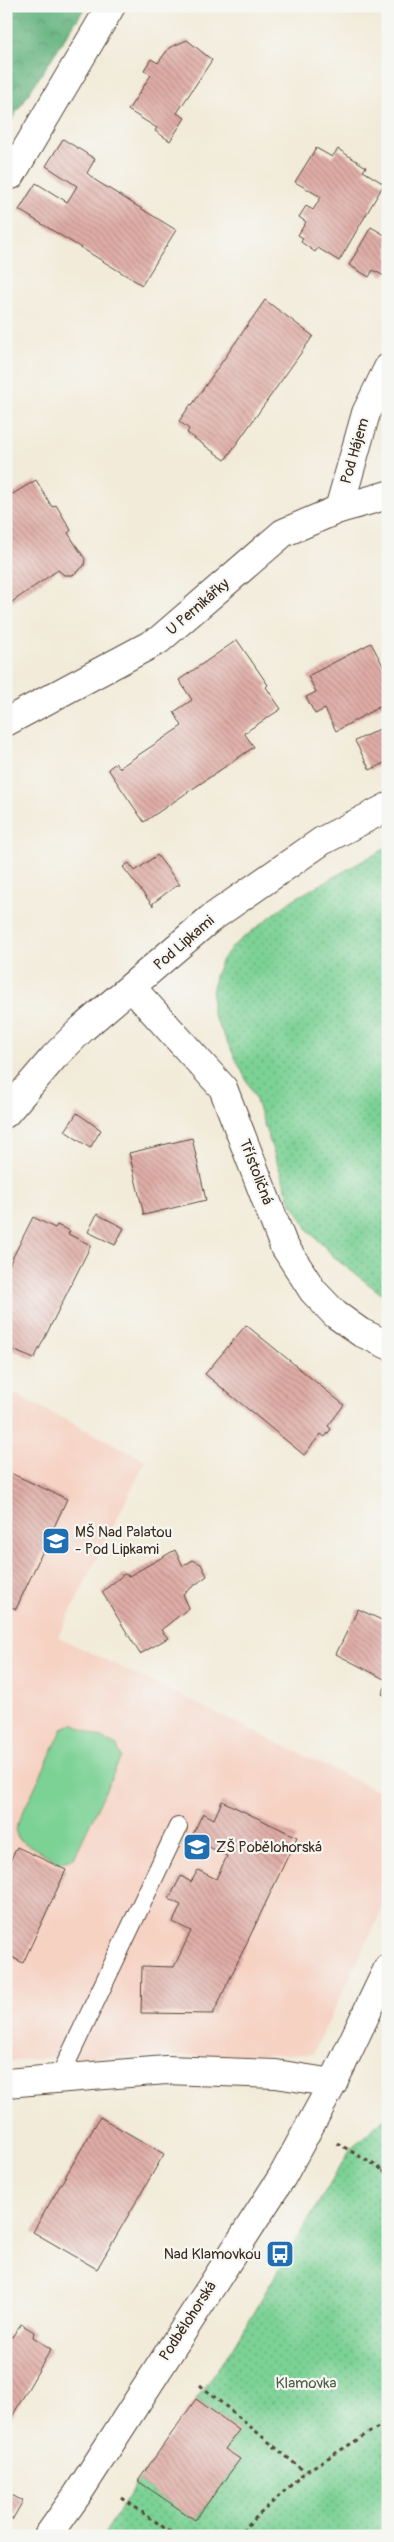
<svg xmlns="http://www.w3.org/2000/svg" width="394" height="2542" font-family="Pangolin,sans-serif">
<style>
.built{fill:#f6d2c3}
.forest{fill:url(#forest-crowns);stroke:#506e4e}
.park{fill:url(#park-dots);stroke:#5b7e5a}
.pitch{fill:#7bd195;stroke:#5b7e5a}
.building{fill:url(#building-back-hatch)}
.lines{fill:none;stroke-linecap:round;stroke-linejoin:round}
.lane-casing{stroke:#56473a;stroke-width:20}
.street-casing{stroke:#56473a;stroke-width:30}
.secondary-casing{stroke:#56473a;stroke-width:30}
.path{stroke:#56473a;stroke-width:3;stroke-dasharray:4 4;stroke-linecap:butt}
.lane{stroke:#fff;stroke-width:18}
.street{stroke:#fff;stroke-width:28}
.secondary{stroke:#fff;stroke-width:28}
.labels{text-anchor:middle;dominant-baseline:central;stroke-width:4.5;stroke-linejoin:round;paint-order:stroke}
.street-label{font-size:15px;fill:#3b2a1e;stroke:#f6f6f2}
.poi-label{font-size:15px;fill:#3b2a1e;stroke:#f6f6f2;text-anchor:start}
.park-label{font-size:15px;fill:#4e5c42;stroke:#f6f6f2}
</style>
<defs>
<pattern id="forest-crowns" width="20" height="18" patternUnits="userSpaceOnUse" patternTransform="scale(1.25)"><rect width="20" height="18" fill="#64b37e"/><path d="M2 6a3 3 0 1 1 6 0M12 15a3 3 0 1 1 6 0" fill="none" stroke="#549267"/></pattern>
<pattern id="park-dots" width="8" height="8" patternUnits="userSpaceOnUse" patternTransform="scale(1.25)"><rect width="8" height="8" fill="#7bd195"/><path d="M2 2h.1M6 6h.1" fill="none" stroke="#66aa79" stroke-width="1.8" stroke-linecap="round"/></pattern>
<pattern id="building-back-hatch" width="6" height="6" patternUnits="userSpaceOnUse" patternTransform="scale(1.25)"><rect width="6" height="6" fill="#e0ada7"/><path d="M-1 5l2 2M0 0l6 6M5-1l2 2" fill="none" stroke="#b78d87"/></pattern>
</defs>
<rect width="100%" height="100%" fill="#f6f6f2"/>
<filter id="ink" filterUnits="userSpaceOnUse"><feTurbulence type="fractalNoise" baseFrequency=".02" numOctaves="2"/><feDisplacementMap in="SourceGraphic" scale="10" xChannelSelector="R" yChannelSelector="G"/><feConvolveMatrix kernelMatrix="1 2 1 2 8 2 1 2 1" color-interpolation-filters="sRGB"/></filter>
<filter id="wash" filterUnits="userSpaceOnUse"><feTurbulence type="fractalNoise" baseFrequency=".0096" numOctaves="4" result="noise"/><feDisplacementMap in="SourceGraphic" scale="20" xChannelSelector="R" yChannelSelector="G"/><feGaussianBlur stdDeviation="1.12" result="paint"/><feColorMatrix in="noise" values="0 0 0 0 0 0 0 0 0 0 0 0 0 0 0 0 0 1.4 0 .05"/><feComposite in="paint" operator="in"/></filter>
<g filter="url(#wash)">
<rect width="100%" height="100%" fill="#f2ebd9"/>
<!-- built -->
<polygon class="built" points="6,1390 146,1460 58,1637 388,1796 388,1897 313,2054 44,2058 6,2061"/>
<!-- forest -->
<polygon class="forest" points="6,6 86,6 6,128"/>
<!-- park -->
<g class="park">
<polygon points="388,847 388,1299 336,1259 309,1231 290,1200 254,1095 212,1012 212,994 215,976 222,959 234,945 292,900"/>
<polygon points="388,2115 388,2536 103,2536 138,2481 196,2520 239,2459 225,2449 239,2430 196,2399 231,2350 351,2148"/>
</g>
<!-- pitch -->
<polygon class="pitch" points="73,1724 117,1746 121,1757 74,1858 60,1863 18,1839 15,1829 63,1728"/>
<g id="blocks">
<!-- building -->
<g class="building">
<polygon points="187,40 212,60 177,113 185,118 170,141 155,131 157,128 128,110 151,75 144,70 151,59 158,63 169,48"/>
<polygon points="63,139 95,159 87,173 95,180 176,230 142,285 19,210 36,183 67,202 71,196 77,186 46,166"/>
<polygon points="316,148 332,157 338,149 366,167 363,171 384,184 339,261 318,248 315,252 301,242 303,238 298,235 306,222 299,217 306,206 313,210 321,197 295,182"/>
<polygon points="371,227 388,237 388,269 384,276 373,270 369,277 349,265"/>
<polygon points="265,300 313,336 225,460 187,433 189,429 179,421 191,404 192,405"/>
<polygon points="36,480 52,507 56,505 71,530 68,533 85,559 84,566 73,575 64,575 58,570 9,604 6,601 6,498"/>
<polygon points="237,640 268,685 266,687 281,709 244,733 254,747 144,822 108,769 116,763 119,768 182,726 174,712 192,700 179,680"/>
<polygon points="371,643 388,675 388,702 336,731 325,709 315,714 306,697 316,692 308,676"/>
<polygon points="388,725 388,761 370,770 355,741"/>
<polygon points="157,855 180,885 177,885 153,903 153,906 123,867 129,863 135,871"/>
<polygon points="77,1113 101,1130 90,1148 65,1131"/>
<polygon points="192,1138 206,1200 144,1215 129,1153"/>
<polygon points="97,1214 124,1228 115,1245 88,1232"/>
<polygon points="33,1217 55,1228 57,1225 70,1231 68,1234 91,1245 34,1359 6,1347 6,1271"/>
<polygon points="246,1325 344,1405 328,1426 331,1429 325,1437 321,1434 304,1455 205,1374"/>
<polygon points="6,1471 67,1499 16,1609 6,1605"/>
<polygon points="175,1550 183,1566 193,1560 201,1564 207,1576 183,1594 189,1608 161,1630 168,1638 140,1654 102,1592 124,1574 129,1576"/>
<polygon points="358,1609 388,1623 388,1697 382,1694 388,1681 336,1654"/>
<polygon points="222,1801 297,1837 213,2014 141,2013 142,1966 174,1967 191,1931 173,1922 181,1905 169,1899 181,1876 191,1882 198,1870 216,1879 227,1856 191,1838 203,1813 214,1819"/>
<polygon points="17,1847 66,1870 23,1963 6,1954 6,1869"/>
<polygon points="100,2117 164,2154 97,2269 33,2232"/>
<polygon points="21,2324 34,2332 33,2337 51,2349 6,2427 6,2334 12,2337"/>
<polygon points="196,2399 239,2430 225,2449 240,2459 195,2520 138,2481"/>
<polygon points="6,2492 23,2501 12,2520 6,2516"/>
</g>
</g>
</g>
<g filter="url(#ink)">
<use href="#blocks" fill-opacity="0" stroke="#56473a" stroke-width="1"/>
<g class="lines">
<defs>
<polyline id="lane" points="59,2078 178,1827"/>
<g id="street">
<polyline points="11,175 111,6"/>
<polyline points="339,509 366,413 388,368"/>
<polyline points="6,722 159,640 283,533 339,509 388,495"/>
<polyline points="132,988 223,1088 283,1244 313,1291 335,1314 360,1332 388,1345"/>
<polyline points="6,1113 54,1057 83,1028 210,919 322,841 388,807"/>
<polyline points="6,2083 166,2070 276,2074 333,2083"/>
</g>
<polyline id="secondary" points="48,2536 77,2495 282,2177 333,2083 388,1968"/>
</defs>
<!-- lane casing -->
<use href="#lane" class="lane-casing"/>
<!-- street casing -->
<use href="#street" class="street-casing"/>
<!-- secondary casing -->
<use href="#secondary" class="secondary-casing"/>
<!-- path -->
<g class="path">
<polyline points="337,2143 383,2170 388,2167"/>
<polyline points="383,2170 388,2175"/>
<polyline points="200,2385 305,2472"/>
<polyline points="122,2498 176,2536"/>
<polyline points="236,2536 305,2472 388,2421"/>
</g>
<!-- lane -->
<use href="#lane" class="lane"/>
<!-- street -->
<use href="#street" class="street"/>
<!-- secondary -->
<use href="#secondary" class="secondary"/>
</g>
</g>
<!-- icons -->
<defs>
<symbol id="school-square" viewBox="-11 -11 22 22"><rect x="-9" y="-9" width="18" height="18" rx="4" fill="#1f6fb2" stroke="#f6f6f2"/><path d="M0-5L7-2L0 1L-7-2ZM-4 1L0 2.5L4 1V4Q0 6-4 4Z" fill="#fff"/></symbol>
<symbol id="bus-square" viewBox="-11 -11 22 22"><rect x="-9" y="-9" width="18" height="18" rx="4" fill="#1f6fb2" stroke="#f6f6f2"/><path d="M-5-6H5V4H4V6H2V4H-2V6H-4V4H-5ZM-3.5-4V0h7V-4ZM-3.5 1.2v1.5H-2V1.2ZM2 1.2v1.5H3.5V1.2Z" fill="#fff"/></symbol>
</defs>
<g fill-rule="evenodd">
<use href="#school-square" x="40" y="1525" width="32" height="32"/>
<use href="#school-square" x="181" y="1831" width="32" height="32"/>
<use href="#bus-square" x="264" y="2238" width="32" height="32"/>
</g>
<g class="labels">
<!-- street labels -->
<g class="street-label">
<text transform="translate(355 451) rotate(-74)">Pod Hájem</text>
<text transform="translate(198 607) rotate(-41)">U Pernikářky</text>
<text transform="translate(184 943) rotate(-41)">Pod Lipkami</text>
<text transform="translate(256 1172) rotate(69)">Třístoličná</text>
<text transform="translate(188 2321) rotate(-57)">Podbělohorská</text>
</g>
<!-- poi labels -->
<g class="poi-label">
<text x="75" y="1532">MŠ Nad Palatou<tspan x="75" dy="17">- Pod Lipkami</tspan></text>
<text x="216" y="1847">ZŠ Pobělohorská</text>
<text x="261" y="2254" text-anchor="end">Nad Klamovkou</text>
</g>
<!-- park labels -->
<g class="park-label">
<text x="306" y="2383">Klamovka</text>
</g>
</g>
<!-- margin -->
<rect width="394" height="2542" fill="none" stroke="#f6f6f2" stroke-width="25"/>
</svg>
